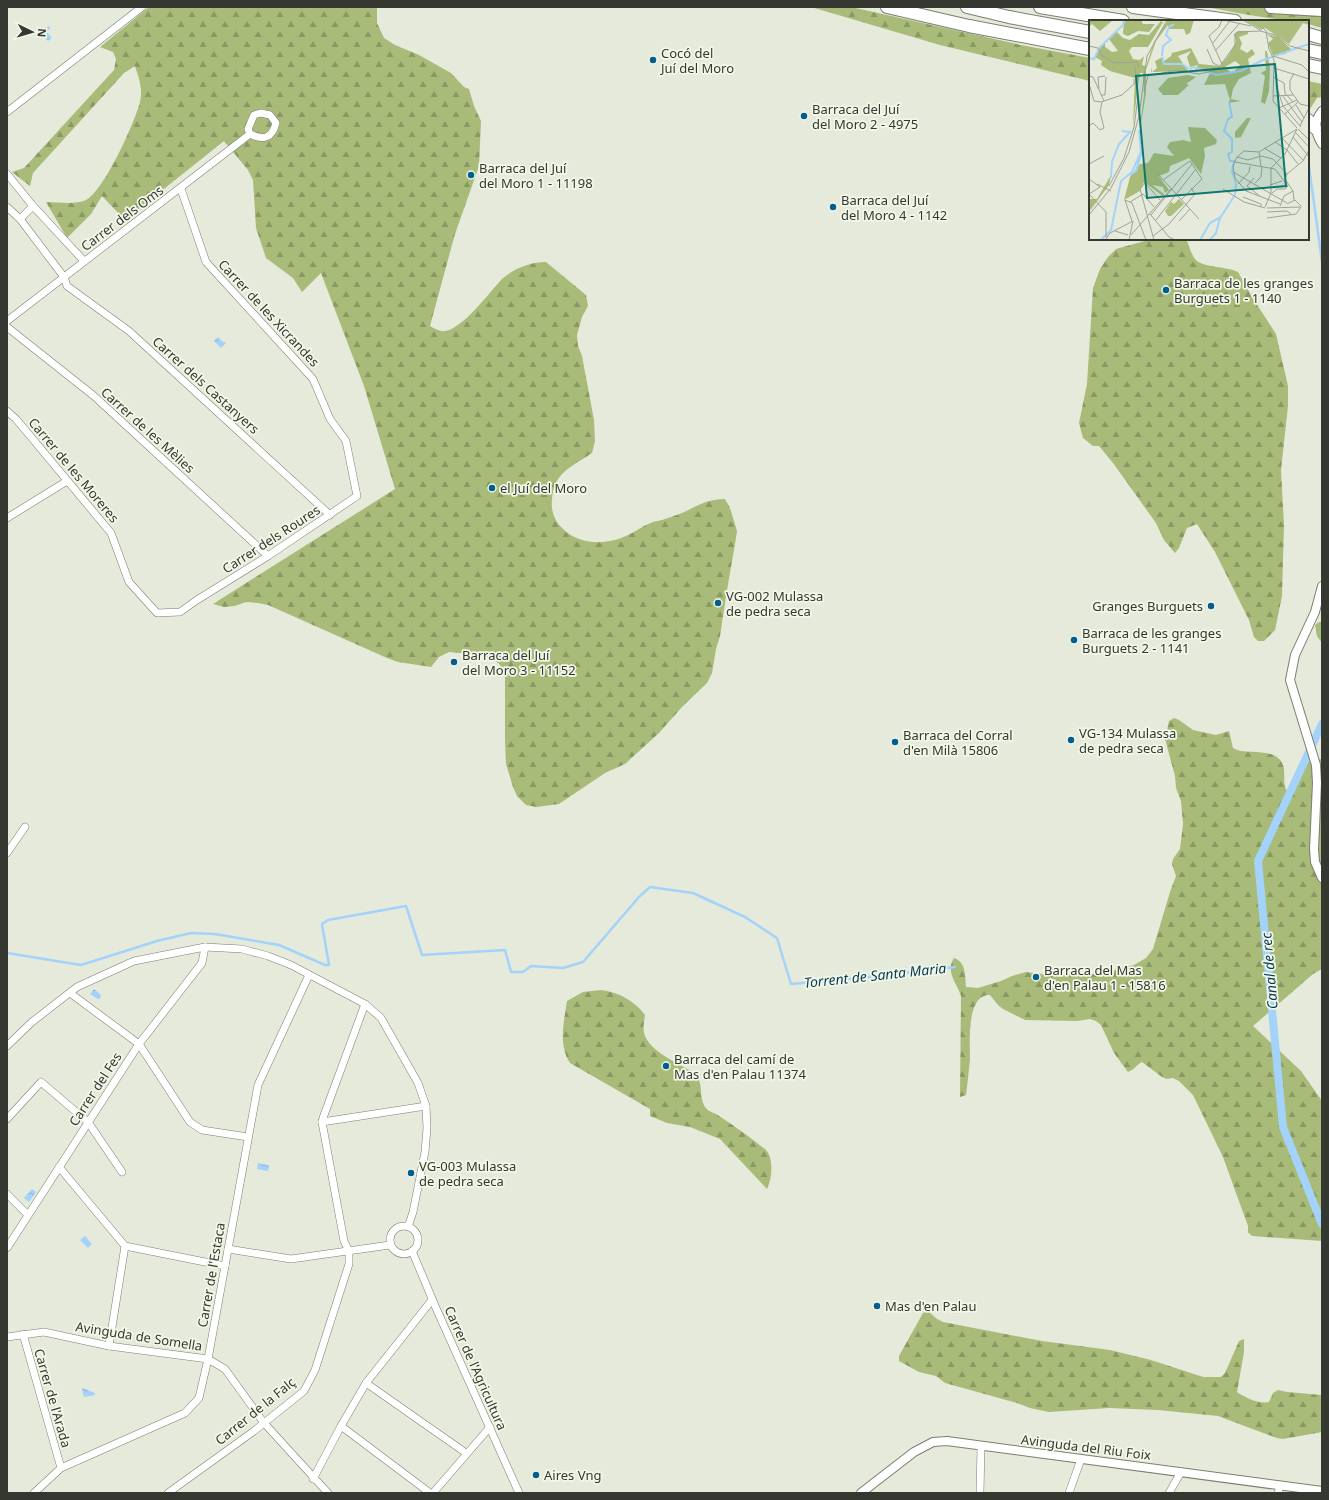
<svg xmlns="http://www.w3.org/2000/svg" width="1329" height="1500" font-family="'Noto Sans',sans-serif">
<defs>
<pattern id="forest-firs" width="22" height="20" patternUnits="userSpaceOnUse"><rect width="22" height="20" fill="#a8bb78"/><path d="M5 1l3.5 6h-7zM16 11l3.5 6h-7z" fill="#8a9963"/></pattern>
<pattern id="water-ripples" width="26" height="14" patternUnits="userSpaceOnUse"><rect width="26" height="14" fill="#a3d3fa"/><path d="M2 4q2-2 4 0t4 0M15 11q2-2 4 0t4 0" fill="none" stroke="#8db6d7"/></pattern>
</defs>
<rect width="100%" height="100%" fill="#e5eadb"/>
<!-- forest -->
<g fill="url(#forest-firs)">
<path d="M149 7H377V23L384 38 395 45 419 55 451 73 464 87 469 89 474 106 481 121 479 166 455 234 430 326C433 328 438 330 441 331 460 334 490 291 503 278 515 268 531 262 546 262L586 295 588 306 582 317 577 335 578 346 582 356 594 420 595 441 592 453C576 464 557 471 553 492 550 506 552 518 562 528 580 547 611 545 632 533 638 530 644 525 651 523 654 521 659 521 662 520 669 518 676 515 682 513 698 506 706 499 725 499L730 508 737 531 735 544 727 590 720 636 716 649 712 673 707 683 682 707 659 733 625 764 605 773 559 804 536 807 526 805 517 796 513 787 506 764 505 742V676L500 665 493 658 472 654 449 652 439 657 431 667 398 662 387 658 268 605 258 603 246 602 235 606 224 607 213 604 395 489 364 386 321 273 302 292 293 278 266 258 256 228 253 180 248 170 224 141 125 220 102 196 91 214 67 238 46 202C58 202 75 205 86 200 104 191 135 122 140 102 143 89 139 78 135 66L124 73 33 173 30 186 12 172 24 168 114 70 116 59 113 52 100 47Z"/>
<path d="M811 7H851L1021 45 1090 58V81L940 45Z"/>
<path d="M1206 7H1322V28L1308 24V21C1274 21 1239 13 1206 7Z"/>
<path d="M1308 81 1322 84V97L1317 98 1308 112Z"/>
<path d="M1152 239H1186C1189 245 1191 254 1195 259 1202 268 1226 266 1238 272L1252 297 1276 334 1288 386V406L1281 470 1284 525 1282 596 1275 630 1264 641H1258L1254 637 1249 620 1215 552 1197 524 1187 528 1179 548 1175 553 1164 540 1156 523 1113 463 1099 446H1093L1083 438 1079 423 1087 384 1093 288 1100 269 1108 257 1116 249Z"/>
<path d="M1319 622H1322V643L1317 636 1315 625Z"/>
<path d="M1174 718 1179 720 1193 730 1216 735 1229 731 1233 748C1245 756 1273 746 1282 763 1287 772 1281 784 1288 792L1293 791C1302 769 1295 762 1322 759V969L1313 974 1253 1026 1301 1071 1322 1101V1241L1252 1236 1248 1232V1226L1223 1157 1193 1095 1179 1081 1173 1078 1167 1079 1162 1077 1142 1062C1136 1065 1134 1070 1128 1072L1114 1053 1101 1025 1096 1021 1090 1019 1077 1021 1025 1020 1003 1009 998 1005 990 995C966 994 970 1043 970 1059 969 1069 968 1078 967 1087L966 1095 960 1097 961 996C957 983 945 972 954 958 966 962 965 975 966 987L978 988 1001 981 1012 976 1026 972 1049 975 1106 974 1117 969 1134 965 1146 958 1153 949 1170 892 1176 876 1172 864 1173 859 1180 849 1183 824 1181 801 1176 788 1175 776 1165 739 1169 721Z"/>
<path d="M601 990C618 992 635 1001 645 1015 644 1021 643 1027 644 1033 648 1051 681 1065 695 1073 704 1085 699 1095 704 1105 706 1110 711 1112 716 1114 733 1125 750 1137 766 1150 774 1159 772 1179 767 1189L720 1139 690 1127 667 1123 650 1116V1109L570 1063C558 1045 564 1021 567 1001L583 992Z"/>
<path d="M928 1311 937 1319 943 1322 1042 1341 1110 1350 1151 1360 1203 1377H1221L1225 1373 1239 1341 1244 1339V1352L1237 1392C1246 1398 1258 1404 1269 1402L1273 1393 1278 1390 1287 1392 1322 1395V1432L1283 1439 1277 1438 1218 1416 1158 1410 1109 1408 1049 1412 1030 1408 1017 1403 945 1383 936 1376 919 1372 899 1361V1356L923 1313Z"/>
</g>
<!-- water -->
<g fill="url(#water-ripples)">
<path d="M49 26 50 28 47 32 52 38 48 41 41 32Z"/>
<path d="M218 337 223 342H225L226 343 221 348 214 341Z"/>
<path d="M94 989 101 995 100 999H98L90 994Z"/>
<path d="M258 1163 269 1165 268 1171 257 1169Z"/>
<path d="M32 1189 36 1192 29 1202 24 1198Z"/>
<path d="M85 1236 92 1244 88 1248 80 1240Z"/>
<path d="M83 1388 95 1393V1395L84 1397 82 1389Z"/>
</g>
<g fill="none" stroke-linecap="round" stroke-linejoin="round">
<!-- stream -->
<g stroke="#a3d3fa" stroke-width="2.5">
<path d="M1308 159 1322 262"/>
<path d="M7 953 81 965 157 941 191 933 215 934 279 945 325 965H329L322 924 328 920 406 906 422 955 505 950 511 972H523L531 966 563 968 583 962 639 897 650 887 693 893 745 917 777 938 791 984 878 976 955 967"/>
</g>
<!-- canal -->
<path stroke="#a3d3fa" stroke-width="8" d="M1322 724 1258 861 1283 1127 1322 1224"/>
<!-- minor casing -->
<g stroke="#7b7f71" stroke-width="8">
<g id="minor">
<path d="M7 112 142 7"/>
<path d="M261 113 270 115 276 123C272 138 264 141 250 134L248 129 254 115Z"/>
<path d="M7 174 33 206 84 261"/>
<path d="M7 207 20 219 64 277 67 286 129 331 330 515"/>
<path d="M20 219 33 206"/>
<path d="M7 321 250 134"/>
<path d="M7 327 94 396 268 556"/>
<path d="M7 411 16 419 111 533 129 582 157 613 180 612 197 600 268 556 357 496 346 441 330 419 313 379 206 262 181 189"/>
<path d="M7 518 67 481"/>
<path d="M7 853 25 827"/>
<path d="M70 993 139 1044 190 1122 202 1130 248 1137"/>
<path d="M7 1046 32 1022 77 987 134 961 205 947 242 949 268 956 291 965 365 1004 381 1018 418 1083 426 1106 427 1128 425 1152 413 1212 408 1227"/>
<path d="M7 1119 41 1082 88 1122 122 1172"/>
<path d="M322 1122 426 1106"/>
<path d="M59 1167 125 1246 225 1266"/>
<path d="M7 1194 28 1215"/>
<circle cx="404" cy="1240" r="14"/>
<path d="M7 1248 139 1044 202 963 205 947"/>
<path d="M228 1249 291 1259 390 1245"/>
<path d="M412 1251 436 1308 519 1493"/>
<path d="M23 1334 61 1468"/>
<path d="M7 1337 44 1332 109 1346 208 1359 225 1369 264 1423 328 1493"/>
<path d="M109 1346 125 1246"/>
<path d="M366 1383 466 1453"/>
<path d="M341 1426 430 1493"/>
<path d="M313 1479 341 1426 366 1383 432 1300"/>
<path d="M34 1493 61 1468 185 1413 199 1398 208 1359 258 1085 309 975"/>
<path d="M168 1493 254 1431 304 1391 315 1370 349 1264V1251L344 1241 322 1122 323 1118 365 1004"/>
<path d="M433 1493 490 1427"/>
<path d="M980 1493 981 1446"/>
<path d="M1069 1493 1081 1459"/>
<path d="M1169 1493 1181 1472"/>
<path d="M1278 1493 1280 1486"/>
</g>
</g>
<!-- tertiary casing -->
<g stroke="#7b7f71" stroke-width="10">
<g id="tertiary">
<path d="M1322 111C1313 122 1315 133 1322 144"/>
<path d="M1322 586 1315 612 1295 655 1290 680 1316 765 1317 783 1314 849 1315 862 1322 878"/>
<path d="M861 1493 914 1452 933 1442 947 1441 1322 1491"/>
</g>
</g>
<!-- motorway casing -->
<g stroke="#7b7f71" stroke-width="14">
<g id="motorway">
<path d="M887 7 969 26 1090 49"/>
<path d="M967 7 1009 17 1090 32"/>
<path d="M1040 7 1123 21"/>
<path d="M1133 7 1235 21"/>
<path d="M1271 7 1322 10"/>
<path d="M1308 34 1322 38"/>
<path d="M1308 50 1322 53"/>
<path d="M1308 65 1322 68"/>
<path d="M1308 120 1315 128"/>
</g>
</g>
<!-- minor -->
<use href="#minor" stroke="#fff" stroke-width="7"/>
<!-- tertiary -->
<use href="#tertiary" stroke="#fff" stroke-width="8"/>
<!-- motorway -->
<use href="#motorway" stroke="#fff" stroke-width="12"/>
</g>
<!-- markers -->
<g fill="#035d8e" stroke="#f2f8e8" stroke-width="1.5">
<circle cx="653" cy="60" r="4"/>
<circle cx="804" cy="116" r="4"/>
<circle cx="471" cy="175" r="4"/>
<circle cx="833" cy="207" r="4"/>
<circle cx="1166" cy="290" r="4"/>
<circle cx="492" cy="488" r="4"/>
<circle cx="718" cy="603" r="4"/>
<circle cx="1211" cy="606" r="4"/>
<circle cx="1074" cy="640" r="4"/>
<circle cx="454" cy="662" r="4"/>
<circle cx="1071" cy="740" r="4"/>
<circle cx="895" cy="742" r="4"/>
<circle cx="1036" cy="977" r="4"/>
<circle cx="666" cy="1066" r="4"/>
<circle cx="411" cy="1173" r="4"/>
<circle cx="877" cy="1306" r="4"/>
<circle cx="536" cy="1475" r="4"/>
</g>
<g text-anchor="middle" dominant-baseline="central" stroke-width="3.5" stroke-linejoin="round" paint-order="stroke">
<!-- poi labels -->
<g font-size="13" fill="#353731" stroke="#f2f8e8" text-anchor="start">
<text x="661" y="53">Cocó del<tspan x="661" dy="15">Juí del Moro</tspan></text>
<text x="812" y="109">Barraca del Juí<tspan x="812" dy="15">del Moro 2 - 4975</tspan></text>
<text x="479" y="168">Barraca del Juí<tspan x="479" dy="15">del Moro 1 - 11198</tspan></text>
<text x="841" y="200">Barraca del Juí<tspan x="841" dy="15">del Moro 4 - 1142</tspan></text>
<text x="1174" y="283">Barraca de les granges<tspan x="1174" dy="15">Burguets 1 - 1140</tspan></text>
<text x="500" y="488">el Juí del Moro</text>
<text x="726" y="596">VG-002 Mulassa<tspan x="726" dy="15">de pedra seca</tspan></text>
<text x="1203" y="606" text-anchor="end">Granges Burguets</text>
<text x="1082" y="633">Barraca de les granges<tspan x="1082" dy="15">Burguets 2 - 1141</tspan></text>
<text x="462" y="655">Barraca del Juí<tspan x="462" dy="15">del Moro 3 - 11152</tspan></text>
<text x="1079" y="733">VG-134 Mulassa<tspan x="1079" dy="15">de pedra seca</tspan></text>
<text x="903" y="735">Barraca del Corral<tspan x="903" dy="15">d'en Milà 15806</tspan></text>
<text x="1044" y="970">Barraca del Mas<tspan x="1044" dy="15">d'en Palau 1 - 15816</tspan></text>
<text x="674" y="1059">Barraca del camí de<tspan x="674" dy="15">Mas d'en Palau 11374</tspan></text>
<text x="419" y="1166">VG-003 Mulassa<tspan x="419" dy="15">de pedra seca</tspan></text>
<text x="885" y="1306">Mas d'en Palau</text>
<text x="544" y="1475">Aires Vng</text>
</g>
<!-- street labels -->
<g font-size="13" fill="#353731" stroke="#f2f8e8">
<text transform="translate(122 218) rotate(-37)">Carrer dels Oms</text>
<text transform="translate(269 313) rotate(47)">Carrer de les Xicrandes</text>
<text transform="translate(206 385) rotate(42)">Carrer dels Castanyers</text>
<text transform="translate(148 430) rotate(42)">Carrer de les Mèlies</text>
<text transform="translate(74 470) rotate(50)">Carrer de les Moreres</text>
<text transform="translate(271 539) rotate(-33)">Carrer dels Roures</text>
<text transform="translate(95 1089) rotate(-57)">Carrer del Fes</text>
<text transform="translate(211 1275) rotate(-80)">Carrer de l'Estaca</text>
<text transform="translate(139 1336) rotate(9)">Avinguda de Somella</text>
<text transform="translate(476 1368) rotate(66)">Carrer de l'Agricultura</text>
<text transform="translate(53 1398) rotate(74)">Carrer de l'Arada</text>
<text transform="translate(255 1411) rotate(-39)">Carrer de la Falç</text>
<text transform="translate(1086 1447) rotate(7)">Avinguda del Riu Foix</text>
</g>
<!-- water labels -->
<g font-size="14" font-style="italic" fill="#073958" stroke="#f2f8e8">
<text transform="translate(1269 971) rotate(-95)">Canal de rec</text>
<text transform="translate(875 975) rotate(-6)">Torrent de Santa Maria</text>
</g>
</g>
<!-- overview -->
<g transform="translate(1089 20)">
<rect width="220" height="220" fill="#e5eadb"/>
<path d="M0 0H24L11 11 3 4 0 7ZM35 0H52L54 4H66L60 12 49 11 39 16 34 14ZM79 0H105L101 13 97 15 95 9H79V5L67 21 57 50V73L52 103 51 106 55 74 54 53H51L50 58 44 106 46 58 21 51 12 45 13 41 6 37 9 29 16 22V27L23 32 29 31 20 19 23 14 28 12 34 18 41 20 50 14 60 15 72 1 74 2 59 27H43L40 31 44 39 51 40 55 36 53 45 57 46 65 22ZM149 11H159V14L150 17 153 23 151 29 158 33 163 29 166 34 159 39 162 53 150 59 144 69 142 79 152 81 139 83 141 80 136 64 115 65 121 53 110 48 105 52 109 45 101 47 98 37 102 31 89 36 99 51 62 52V47L63 52 68 48 66 41 74 37 75 41 82 36 83 33 102 28 110 44 131 46 140 35 147 22 145 14ZM146 41 151 45 143 54 136 47ZM178 14 189 17 202 29 196 34 184 36 179 23 184 19ZM176 31H178L181 48 180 71 176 84 172 82 176 56 172 53 177 50ZM99 55 107 57 97 64 100 65 89 75H74L69 69 79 58ZM158 98H162L152 117 146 118V112ZM99 107 116 108 128 120 127 124 115 128 116 136 112 154 100 138 81 146 80 152 70 156 80 170 76 173 74 167 63 165 75 174 74 176 55 162 51 171 35 180 41 157 51 144 59 143 65 133 85 136 78 127 81 122 94 120 102 122ZM22 155 20 165 0 192V179H8Z" fill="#a8bb78" fill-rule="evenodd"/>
<path d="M155 0H220V5L214 3 200 24 176 8 171 9ZM90 179 95 184 82 196H79L76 191 82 182 85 184Z" fill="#abbe7e"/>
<path fill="none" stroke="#a3d3fa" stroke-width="2" d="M73 36 74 26 82 20 77 15 80 7 85 4M73 37 75 44H93L100 49M0 38 5 39 11 27 33 6 36 0M101 49 105 47 127 55 152 51 174 40 220 24M41 155 47 151 54 128M22 158 23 142 30 124 41 112 33 111M12 220 22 210 32 161 43 152 52 132 50 110M111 220 121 203 132 197M121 220 127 213 131 198 146 175 147 163 143 151 145 141H141L139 134 143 132V119L135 111 139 99 143 97 140 82"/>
<path fill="none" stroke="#9fa297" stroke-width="1" d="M133 0 130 7 120 16 133 44M134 0 162 6M154 0 171 10M171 11 174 8 177 11 180 29 185 40 184 81 208 108M124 23 140 2M0 26 9 28 13 36 25 43 48 42 50 47M118 29 124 43 130 46M127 30 150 4M184 36 213 45 220 52M185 48 220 59M205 53 201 61V70L211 84 220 86M0 56 4 57 15 81M60 56 87 50 110 54 128 50 146 25V14L149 12 171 11 186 15 201 26 220 31M184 57 195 63 196 73 204 82M0 64 5 81 12 82 33 75 45 64V59M188 68 194 86 212 107M10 69 9 57 16 56M55 71 59 56M12 75H16L17 57M193 75 213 102M184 76 204 75M207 85 215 98M190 88 208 80M196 94 209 82M0 106 4 103 11 110 15 108 11 92 13 82M211 106 220 88M209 109 220 120M206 112 220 127M204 117 220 137M193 118 214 140M186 122 198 130 209 144M175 128 192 138M170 132 172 147M148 137 159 140 172 136 184 139 198 154 196 159 204 171 205 180M146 142 186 149 199 166 196 169H188L183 173M0 144 15 136M144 152 198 183M69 154 110 199M198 154 214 141 220 130M165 158 158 166 172 177M0 159 11 167 0 174M74 160 101 141 113 159 92 180M166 163 172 157 173 147M8 164 22 171M149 164 160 152 161 146M181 165 193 161M20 166 35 138 45 107 49 77 46 47M134 169 155 182 176 188M0 174 17 192V217M154 177 172 184V187M36 180 43 183 57 220M36 180 43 201M41 182 54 174 65 187M191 184 157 171 146 158 144 146 148 137 155 131 170 132 208 109M198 184 206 180 212 186M191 186 195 176 204 171M176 187 182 173V148L196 134 208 109M178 188 212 187M178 192 198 191 202 194M61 194 80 217 86 220M0 195 22 168 40 132 50 96 58 36 78 0M62 195 103 144M178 198 207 194 212 187M67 200 107 149M90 201 101 189M26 211 39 215M42 215 82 169M64 216 80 204 106 174 102 168M17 219 21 213 44 201 40 220M65 220 51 169 56 163 71 180"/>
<path fill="#0f766e" fill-opacity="0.15" stroke="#0f766e" stroke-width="2" d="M186 44 197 166 58 178 47 56Z"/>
<rect width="220" height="220" fill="none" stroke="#353731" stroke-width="2"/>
</g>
<!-- border -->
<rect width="1329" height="1500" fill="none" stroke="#353731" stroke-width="16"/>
<!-- north arrow -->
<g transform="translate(32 32) rotate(95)" stroke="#f2f8e8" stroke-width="3" paint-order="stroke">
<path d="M0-3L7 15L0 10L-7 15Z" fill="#353731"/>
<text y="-6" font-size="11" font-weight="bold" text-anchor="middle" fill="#353731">N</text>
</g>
</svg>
